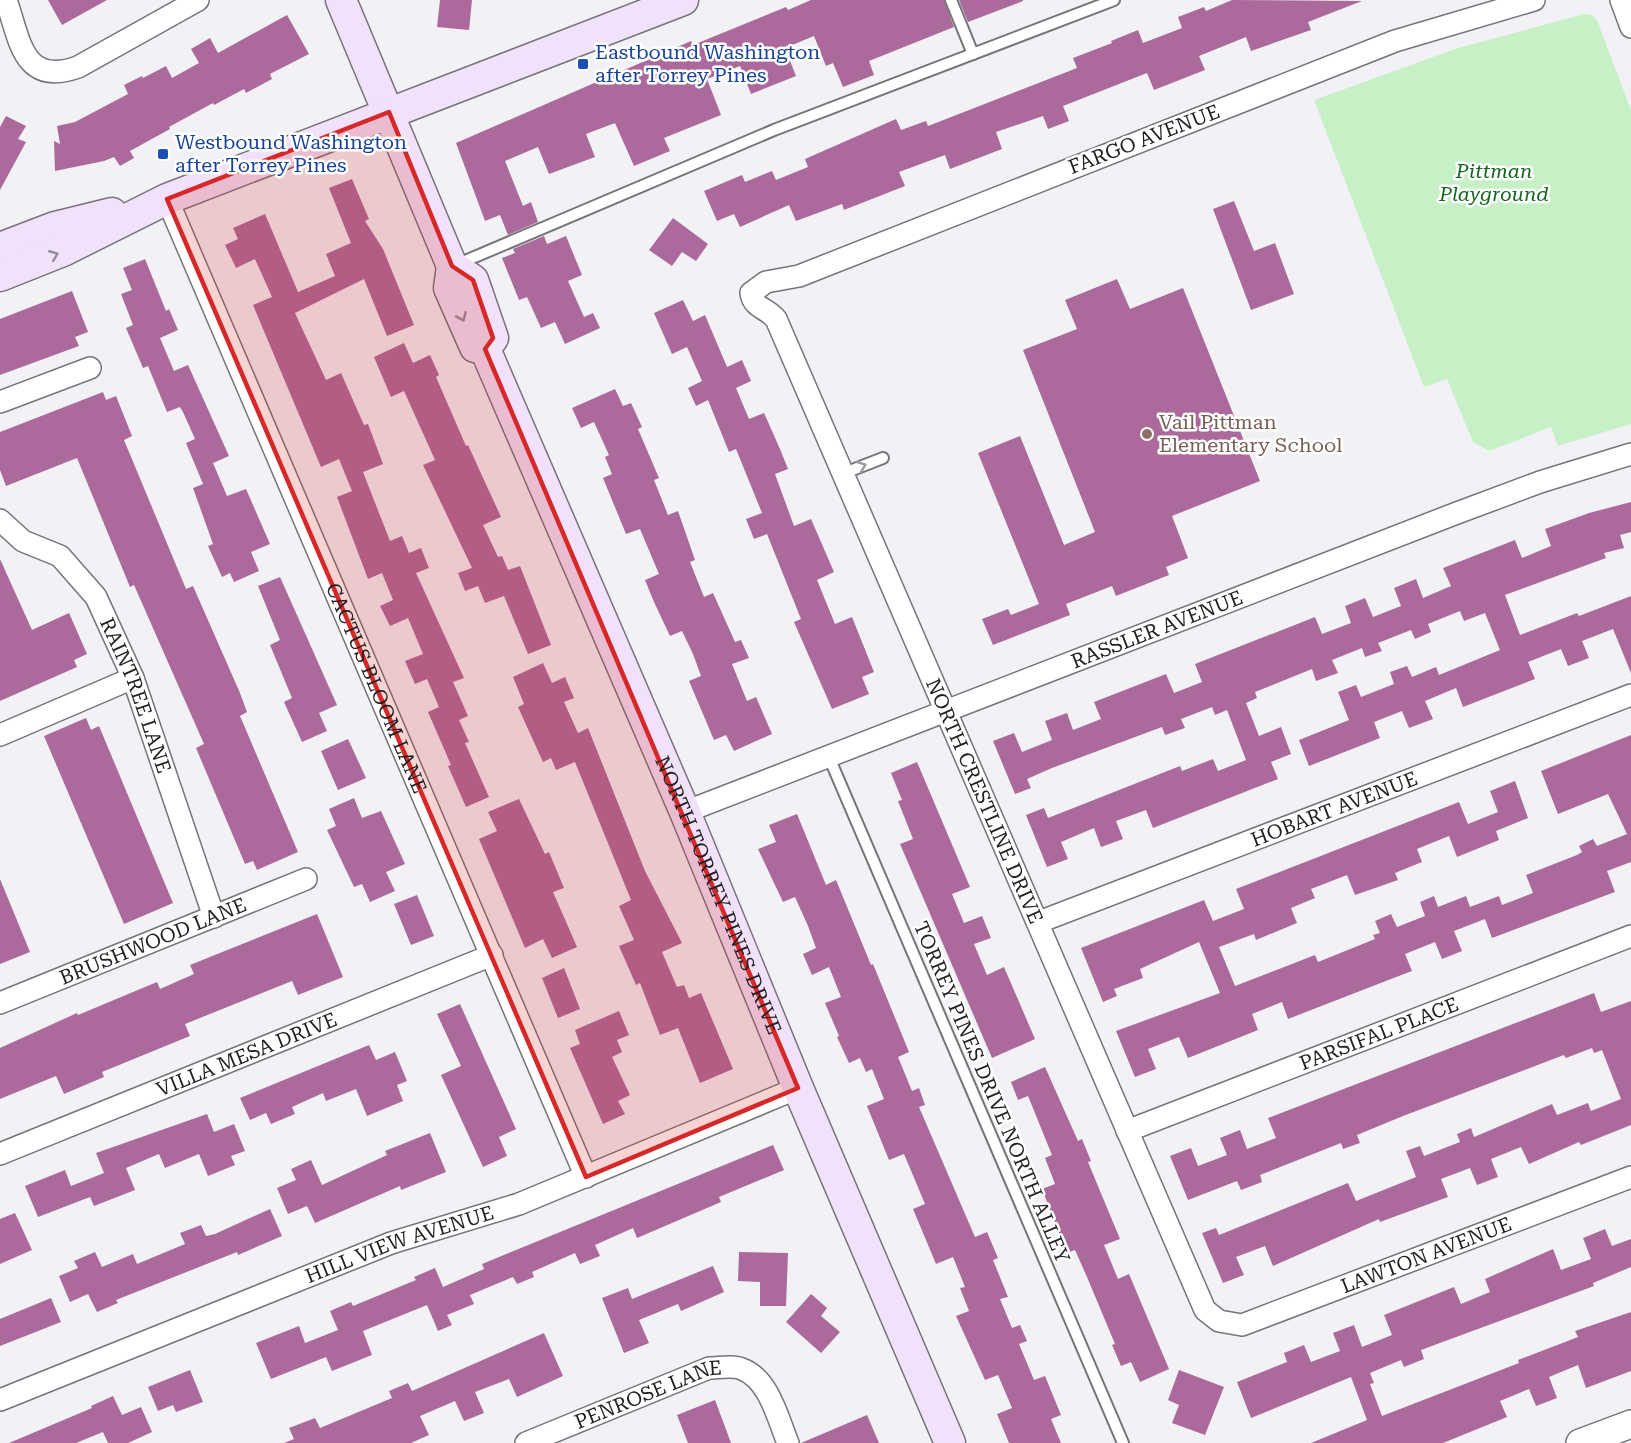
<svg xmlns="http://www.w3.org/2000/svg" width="1631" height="1443" font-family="'Roboto Serif',serif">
<rect width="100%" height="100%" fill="#f2f2f6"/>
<!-- green -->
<path fill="#c8f0c7" d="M1584 14 1592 15 1597 20 1631 110V424L1558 446 1551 427 1489 451 1473 442 1447 379 1424 387 1314 100 1458 48Z"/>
<!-- building -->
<g fill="#ab6a9b">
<path d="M48 0H107L62 25Z"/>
<path d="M440 0H472L469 30 437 27Z"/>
<path d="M811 0H944L954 27 869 61 874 75 843 87 833 63 826 66 814 36 785 48 796 76 751 94 740 66 707 79 721 115 664 138 670 151 634 166 615 123 586 134 595 157 549 174 538 147 505 161 523 206 531 202 538 222 508 235 500 215 485 221 456 143 691 41 693 45 786 7 788 10Z"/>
<path d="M959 0H1023V1L968 22Z"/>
<path d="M1232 0 1362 1 1308 22 1311 30 1251 51 1246 37 1199 56 1205 70 1154 90 1147 73 1063 106 1069 121 1048 129 1043 116 996 132 1002 149 950 169 945 155 899 172 905 186 844 210 842 204 796 221 789 205 740 227 734 214 717 221 704 191 742 175 745 182 772 171 776 180 808 167 805 159 896 119 901 130 926 121 928 126 1077 68 1073 58 1112 43 1111 41 1138 30 1143 43 1182 28 1178 17 1204 7 1206 11Z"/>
<path d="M287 15 309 54 270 74 272 79 246 93 244 89 214 105 213 103 169 127 170 129 130 151 134 158 120 166 114 157 104 161 55 171 54 141 60 144 57 126 75 122 128 94 124 85 142 76 143 78 166 66 172 78 199 63 191 49 210 38 218 53Z"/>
<path d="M6 116 26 126 18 139 26 142 0 190V127Z"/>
<path d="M352 179 369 219 365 221 383 249 414 325 387 336 364 279 295 313 326 380 341 373 364 425 368 424 383 464 363 472 390 541 402 536 409 553 421 548 429 568 416 573 464 678 453 682 468 716 459 720 469 742 465 743 489 797 466 807 448 766 451 765 428 712 439 707 427 679 415 684 405 661 423 654 408 618 390 626 380 606 393 600 382 573 368 579 337 497 352 491 339 459 321 467 253 305 272 297 255 259 236 268 225 245 238 239 233 228 265 214 298 292 335 276 326 254 351 243 329 188Z"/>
<path d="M1234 201 1254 251 1275 243 1294 294 1251 310 1213 209Z"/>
<path d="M673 218 708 244 696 261 682 252 672 266 649 250Z"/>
<path d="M544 236 547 244 566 236 582 275 568 281 584 317 593 313 600 328 565 344 555 322 541 328 527 297 519 300 502 258 515 253 513 249Z"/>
<path d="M145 259 166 311 169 309 178 330 160 338 174 371 188 365 229 456 213 463 227 496 246 489 270 544 251 552 259 571 234 582 230 573 222 577 208 546 213 544 193 488 203 484 186 443 195 439 183 412 180 407 167 412 148 366 143 368 126 328 133 325 121 294 132 290 123 268Z"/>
<path d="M1117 279 1130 309 1183 288 1260 481 1172 516 1188 558 1166 567 1169 575 1116 596 1112 586 1066 604 1070 615 993 645 982 619 1008 609 1011 615 1039 604 978 453 1020 436 1064 545 1095 532 1023 350 1077 329 1065 300Z"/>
<path d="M72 291 88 332 75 337 79 346 0 375V319Z"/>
<path d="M683 300 693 321 705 315 727 367 742 360 751 381 736 388 749 419 764 413 780 449 788 469 775 474 794 526 811 519 834 572 817 580 835 624 852 617 874 672 862 677 869 694 832 709 794 622 801 619 767 534 754 539 746 519 762 513 736 449 729 452 708 400 696 406 688 388 702 381 687 347 672 354 654 313Z"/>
<path d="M404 343 413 363 430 355 439 375 436 377 466 446 468 445 501 517 483 525 498 557 502 556 508 570 520 566 551 645 528 654 504 596 485 603 478 586 465 591 458 573 472 568 423 465 435 460 404 391 391 397 374 357Z"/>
<path d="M615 389 623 406 631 403 642 427 638 429 659 478 654 480 668 515 678 511 695 560 690 562 704 597 713 593 735 642 741 640 749 658 732 664 747 701 756 697 772 734 734 751 726 735 714 740 689 681 701 676 693 654 682 631 670 636 654 602 645 580 659 574 640 529 626 534 603 478 612 474 605 457 609 455 594 422 581 428 572 408Z"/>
<path d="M103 392 106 400 116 396 132 436 124 440 186 589 193 586 240 693 247 712 240 716 298 852 257 870 253 861 245 864 196 748 204 744 134 585 130 587 77 458 6 486 0 470V432Z"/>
<path d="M1631 502V532L1620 535 1624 548 1604 553 1606 558 1505 595 1520 635 1577 613 1579 616 1631 596V673L1613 629 1582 641 1589 658 1568 666 1561 649 1528 662 1535 679 1463 707 1456 688 1425 701 1433 719 1409 728 1402 711 1374 722 1380 738 1309 766 1299 740 1349 720 1338 692 1356 685 1361 697 1394 684 1390 672 1407 666 1412 677 1436 667 1439 675 1500 650 1485 613 1464 621 1460 611 1428 624 1431 632 1415 639 1411 630 1378 643 1382 651 1365 657 1362 648 1332 660 1338 673 1316 681 1312 669 1255 692 1257 698 1246 703 1259 736 1281 727 1291 754 1271 762 1278 779 1153 828 1146 810 1116 821 1123 839 1101 847 1094 828 1061 842 1068 859 1047 867 1026 815 1044 808 1048 818 1180 766 1182 771 1213 759 1218 771 1246 760 1227 710 1215 715 1212 707 1181 719 1185 728 1165 735 1162 727 1052 768 1027 779 1031 788 1015 794 993 741 1014 733 1022 752 1052 740 1045 721 1067 713 1073 730 1101 719 1094 702 1166 674 1174 693 1202 682 1195 664 1315 617 1322 634 1351 623 1345 606 1365 598 1373 617 1401 606 1394 588 1416 579 1423 598 1451 586 1443 568 1515 540 1522 558 1551 546 1545 529 1589 513Z"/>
<path d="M0 559 32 630 69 613 87 654 74 660 77 667 0 701Z"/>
<path d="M280 577 337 705 319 713 327 731 302 742 284 702 292 698 270 645 280 640 258 586Z"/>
<path d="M543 663 552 683 565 677 574 698 564 702 578 733 588 728 645 871 682 943 662 952 677 987 684 985 689 998 701 993 733 1069 700 1083 678 1028 660 1035 640 983 636 985 619 946 634 940 619 906 631 900 575 762 556 770 551 758 543 762 518 707 524 704 513 677Z"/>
<path d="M86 718 91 730 99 726 173 903 124 924 44 736Z"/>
<path d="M1631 735V862L1607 871 1615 892 1492 938 1485 919 1454 931 1462 951 1442 959 1435 942 1405 954 1412 971 1391 979 1288 1019 1282 1002 1252 1014 1258 1030 1188 1058 1179 1037 1148 1049 1156 1069 1135 1077 1116 1031 1220 993 1199 942 1140 969 1143 978 1114 989 1117 996 1103 1002 1081 948 1204 900 1213 921 1244 909 1236 889 1459 802 1468 824 1498 812 1490 791 1515 781 1528 818 1496 831 1499 840 1457 857 1449 836 1417 849 1422 862 1395 873 1398 880 1355 895 1347 875 1311 889 1315 898 1291 908 1297 923 1256 940 1254 934 1219 947 1235 986 1315 955 1318 962 1375 939 1373 935 1380 933 1375 921 1391 914 1397 927 1425 916 1420 902 1434 896 1438 907 1466 896 1470 907 1499 896 1502 905 1533 893 1526 875 1577 855 1582 852 1579 846 1593 839 1597 846 1627 834 1608 794 1558 814 1541 771Z"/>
<path d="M348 739 366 778 338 790 321 751Z"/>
<path d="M917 762 970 887 952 894 964 923 982 916 991 938 974 944 987 975 1004 967 1035 1039 992 1058 900 844 913 839 898 801 902 800 891 773Z"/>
<path d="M354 798 362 818 381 811 405 864 386 872 395 891 370 902 362 884 354 887 327 830 336 826 329 809Z"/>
<path d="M519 799 545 854 549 852 564 888 553 892 577 947 552 958 543 939 525 948 479 839 497 831 488 812Z"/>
<path d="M797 814 826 885 836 880 871 965 873 964 909 1052 898 1057 912 1091 919 1088 925 1105 919 1107 975 1237 987 1232 998 1258 993 1260 1008 1297 1000 1299 1012 1328 1020 1325 1027 1341 1019 1344 1034 1380 1045 1376 1061 1415 1051 1419 1061 1443H1009L997 1414 1012 1408 998 1375 985 1380 956 1316 969 1311 960 1288 965 1287 953 1257 936 1264 913 1209 925 1204 904 1154 889 1160 867 1106 884 1099 872 1069 866 1072 860 1058 849 1063 837 1037 839 1036 825 1003 841 997 829 967 812 975 803 954 816 948 808 926 795 897 783 902 758 849 776 842 769 825Z"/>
<path d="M0 879 30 952 0 964Z"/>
<path d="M417 895 434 936 411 945 394 904Z"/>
<path d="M317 914 343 977 298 995 292 981 185 1024 190 1036 102 1072 104 1077 64 1094 56 1076 0 1099V1048L77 1013 78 1015 157 982 160 989 194 974 190 965Z"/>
<path d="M564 968 580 1009 558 1018 542 978Z"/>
<path d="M1594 993 1601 1012 1631 1001V1125L1581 1145 1579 1142 1529 1164 1521 1147 1491 1159 1498 1177 1477 1185 1470 1168 1441 1179 1448 1197 1380 1222 1379 1219 1273 1266 1265 1246 1236 1257 1244 1275 1223 1283 1202 1233 1216 1228 1219 1235 1348 1183 1356 1201 1416 1177 1406 1151 1420 1146 1424 1156 1460 1142 1457 1134 1471 1128 1474 1137 1552 1104 1557 1115 1588 1103 1591 1111 1621 1099 1602 1050 1594 1053 1592 1048 1566 1058 1564 1055 1403 1116 1357 1135 1360 1143 1343 1149 1341 1143 1260 1175 1262 1182 1241 1190 1237 1181 1188 1200 1170 1156 1191 1148 1198 1166 1227 1155 1220 1138 1240 1130 1247 1149 1276 1138 1268 1118Z"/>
<path d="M460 1004 516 1129 499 1137 507 1156 483 1167 441 1075 461 1066 437 1014Z"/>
<path d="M619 1011 629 1035 617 1040 622 1052 612 1057 630 1095 618 1101 625 1114 603 1124 570 1048 580 1044 575 1030Z"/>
<path d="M369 1045 376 1060 395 1052 407 1081 397 1085 403 1101 367 1116 356 1089 326 1101 323 1093 292 1107 295 1114 271 1124 266 1113 250 1120 240 1098Z"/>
<path d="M1045 1067 1078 1141 1082 1139 1091 1161 1088 1162 1120 1239 1104 1245 1118 1279 1129 1274 1169 1369 1140 1382 1131 1362 1121 1366 1112 1345 1115 1344 1087 1277 1075 1250 1067 1253 1042 1189 1055 1184 1045 1158 1052 1155 1028 1096 1018 1100 1011 1082Z"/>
<path d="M207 1114 214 1132 234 1124 245 1151 231 1156 235 1165 208 1176 199 1154 165 1168 159 1154 126 1168 135 1190 94 1206 90 1197 38 1217 25 1186 65 1170 71 1186 104 1173 96 1153Z"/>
<path d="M430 1133 446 1172 401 1190 400 1186 315 1223 307 1206 288 1214 277 1188 296 1180 291 1169 311 1160 322 1185 387 1155 385 1151Z"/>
<path d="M773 1145 784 1170 719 1197 721 1202 637 1238 633 1228 595 1245 600 1256 580 1264 575 1253 532 1272 534 1277 517 1284 513 1277 470 1295 474 1304 447 1315 452 1325 438 1331 427 1305 363 1331 372 1355 332 1371 326 1357 271 1379 256 1343 299 1326 305 1343 338 1330 330 1311 351 1302 353 1306 416 1280 414 1277 435 1268 443 1287 484 1269 482 1264Z"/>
<path d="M270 1209 282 1236 238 1255 237 1252 116 1300 118 1303 97 1312 88 1294 70 1302 59 1276 78 1268 74 1261 95 1252 102 1267 133 1254 137 1264 185 1244 180 1233 201 1225 206 1236 215 1234Z"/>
<path d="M15 1213 32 1250 0 1264V1219Z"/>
<path d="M1605 1229 1612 1246 1631 1239V1267L1593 1283 1594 1286 1421 1350 1424 1359 1404 1367 1401 1360 1370 1373 1374 1383 1370 1384 1382 1416 1519 1363 1518 1360 1578 1337 1575 1331 1631 1312V1371L1586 1388 1578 1365 1549 1377 1557 1398 1536 1406 1529 1389 1500 1401 1507 1417 1443 1443H1311L1367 1420 1351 1377 1251 1418 1237 1382 1287 1362 1284 1353 1304 1345 1311 1362 1340 1351 1333 1333 1354 1325 1362 1347 1392 1335 1384 1315 1454 1287 1461 1304 1490 1292 1485 1279 1553 1249 1561 1270 1591 1259 1583 1238Z"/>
<path d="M739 1252 788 1253 786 1306H760V1282L738 1281Z"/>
<path d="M713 1266 724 1292 681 1311 678 1304 639 1320 649 1343 624 1353 602 1298 628 1288 632 1299Z"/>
<path d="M811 1294 827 1308 821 1316 840 1332 821 1353 786 1322Z"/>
<path d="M51 1298 61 1322 0 1346V1319Z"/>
<path d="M544 1333 563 1376 517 1397 509 1379 475 1392 484 1413 464 1421 455 1401 420 1416 429 1435 411 1443H284L294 1439 289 1428 315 1418 320 1428 392 1398 389 1391 408 1383 412 1391Z"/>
<path d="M190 1370 203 1402 176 1412 173 1405 158 1411 148 1387Z"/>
<path d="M1179 1370 1224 1387 1205 1435 1172 1423 1179 1405 1168 1400Z"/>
<path d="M113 1396 122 1415 141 1407 152 1432 128 1443H108L103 1432 76 1443H9L92 1408 91 1406Z"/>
<path d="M715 1400 731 1443H688L677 1415Z"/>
<path d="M867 1415 879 1443H801Z"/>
</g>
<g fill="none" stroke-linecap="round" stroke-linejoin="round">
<!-- service casing -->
<g stroke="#757579" stroke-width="14">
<g id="service">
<path d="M951 0 973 54"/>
<path d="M458 264 774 130 1114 0"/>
<path d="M842 474 883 458"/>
<path d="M828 755 1123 1443"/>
</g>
</g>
<!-- minor casing -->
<g stroke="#757579" stroke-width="24">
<g id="minor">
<path d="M6 0C20 39 22 87 78 67L198 0"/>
<path id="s1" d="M1534 0 1395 41 799 276 766 282 751 293C753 308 767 308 776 319L1205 1310 1219 1321 1242 1325 1631 1177"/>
<path d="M1621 0 1631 27"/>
<path id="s2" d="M167 199 586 1177"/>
<path d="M0 402 90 368"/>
<path id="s3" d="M0 520 23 541 60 556 96 597 133 678 214 917"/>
<path d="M0 735 133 678"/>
<path id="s4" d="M685 812 1457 513 1540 482 1631 454"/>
<path id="s5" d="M1039 922 1631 695"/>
<path id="s6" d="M0 1003 306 879"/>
<path id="s7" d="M1127 1131 1631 936"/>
<path id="s8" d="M0 1154 492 955"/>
<path id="s9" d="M0 1400 391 1243 519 1204 798 1088"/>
<path id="s10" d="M526 1443 709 1368C719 1368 733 1365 742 1369 769 1379 778 1419 788 1443"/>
</g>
</g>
<!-- tertiary casing -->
<g stroke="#757579" stroke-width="30">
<path id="tertiary" d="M1580 1443 1631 1424"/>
</g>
<!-- secondary casing -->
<g stroke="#757579" stroke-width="33">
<g id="secondary">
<path d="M341 0 452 266 473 280 493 338 485 349"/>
<path d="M0 248 55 227 112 213"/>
<path d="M452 266 449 288 475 347 485 349"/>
<path d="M0 276 63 251 167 199 683 0"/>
<path id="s11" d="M485 349 685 812 798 1088 950 1443"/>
</g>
</g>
<!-- service -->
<use href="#service" stroke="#fff" stroke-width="10"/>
<!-- minor -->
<use href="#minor" stroke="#fff" stroke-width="21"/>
<!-- tertiary -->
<use href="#tertiary" stroke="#fff" stroke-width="27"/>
<!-- secondary -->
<use href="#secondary" stroke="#f1e1fa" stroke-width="30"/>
</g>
<!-- one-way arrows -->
<defs><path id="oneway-chevron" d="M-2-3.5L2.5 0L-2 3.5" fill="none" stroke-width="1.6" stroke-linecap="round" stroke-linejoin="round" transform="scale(1.5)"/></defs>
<g stroke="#938b99">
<use href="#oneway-chevron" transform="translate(54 255) rotate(-22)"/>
<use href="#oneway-chevron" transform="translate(462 317) rotate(66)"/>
</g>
<use stroke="#9b9b9c" href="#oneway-chevron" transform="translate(862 466) rotate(-21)"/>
<!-- marked area -->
<path fill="#d62828" fill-opacity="0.2" stroke="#d62828" stroke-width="4.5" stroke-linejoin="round" d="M389 112 452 266 473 280 493 338 485 349 798 1088 586 1177 167 199Z"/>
<!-- markers -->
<g fill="#1a4fb4" stroke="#fff" stroke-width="2">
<rect x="577" y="58" width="12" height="12" rx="3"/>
<rect x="157" y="148" width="12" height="12" rx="3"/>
</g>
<circle fill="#8d6e63" stroke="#fff" stroke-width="2" cx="1147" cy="434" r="6"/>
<g text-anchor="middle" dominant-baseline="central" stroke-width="5" stroke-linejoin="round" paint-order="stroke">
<!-- transit labels -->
<g font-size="20" fill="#164399" stroke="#fff" text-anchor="start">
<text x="595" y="52">Eastbound Washington<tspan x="595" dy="23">after Torrey Pines</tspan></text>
<text x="175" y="142">Westbound Washington<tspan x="175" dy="23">after Torrey Pines</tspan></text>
</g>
<!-- street labels -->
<g font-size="20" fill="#212122" stroke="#fff">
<text transform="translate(1144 139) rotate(-21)">FARGO AVENUE</text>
<text stroke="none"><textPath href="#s4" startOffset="506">RASSLER AVENUE</textPath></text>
<text stroke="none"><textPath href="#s2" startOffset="532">CACTUS BLOOM LANE</textPath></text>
<text stroke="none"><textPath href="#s3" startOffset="232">RAINTREE LANE</textPath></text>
<text stroke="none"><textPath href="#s1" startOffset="1400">NORTH CRESTLINE DRIVE</textPath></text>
<text stroke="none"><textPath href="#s5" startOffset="316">HOBART AVENUE</textPath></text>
<text stroke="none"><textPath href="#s11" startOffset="594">NORTH TORREY PINES DRIVE</textPath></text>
<text stroke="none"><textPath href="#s6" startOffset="165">BRUSHWOOD LANE</textPath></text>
<text stroke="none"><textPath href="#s7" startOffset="270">PARSIFAL PLACE</textPath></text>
<text stroke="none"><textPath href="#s8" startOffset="266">VILLA MESA DRIVE</textPath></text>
<text transform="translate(992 1092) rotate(67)">TORREY PINES DRIVE NORTH ALLEY</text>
<text stroke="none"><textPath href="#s9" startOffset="429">HILL VIEW AVENUE</textPath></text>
<text stroke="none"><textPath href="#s1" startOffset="2193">LAWTON AVENUE</textPath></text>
<text stroke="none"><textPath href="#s10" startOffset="132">PENROSE LANE</textPath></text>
</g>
<!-- park labels -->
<g font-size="20" font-style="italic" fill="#12681d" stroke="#fff">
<text x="1494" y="171">Pittman<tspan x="1494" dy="23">Playground</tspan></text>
</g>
<!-- education labels -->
<g font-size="20" fill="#785e54" stroke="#fff" text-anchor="start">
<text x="1159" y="422">Vail Pittman<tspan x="1159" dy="23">Elementary School</tspan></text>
</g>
</g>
</svg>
